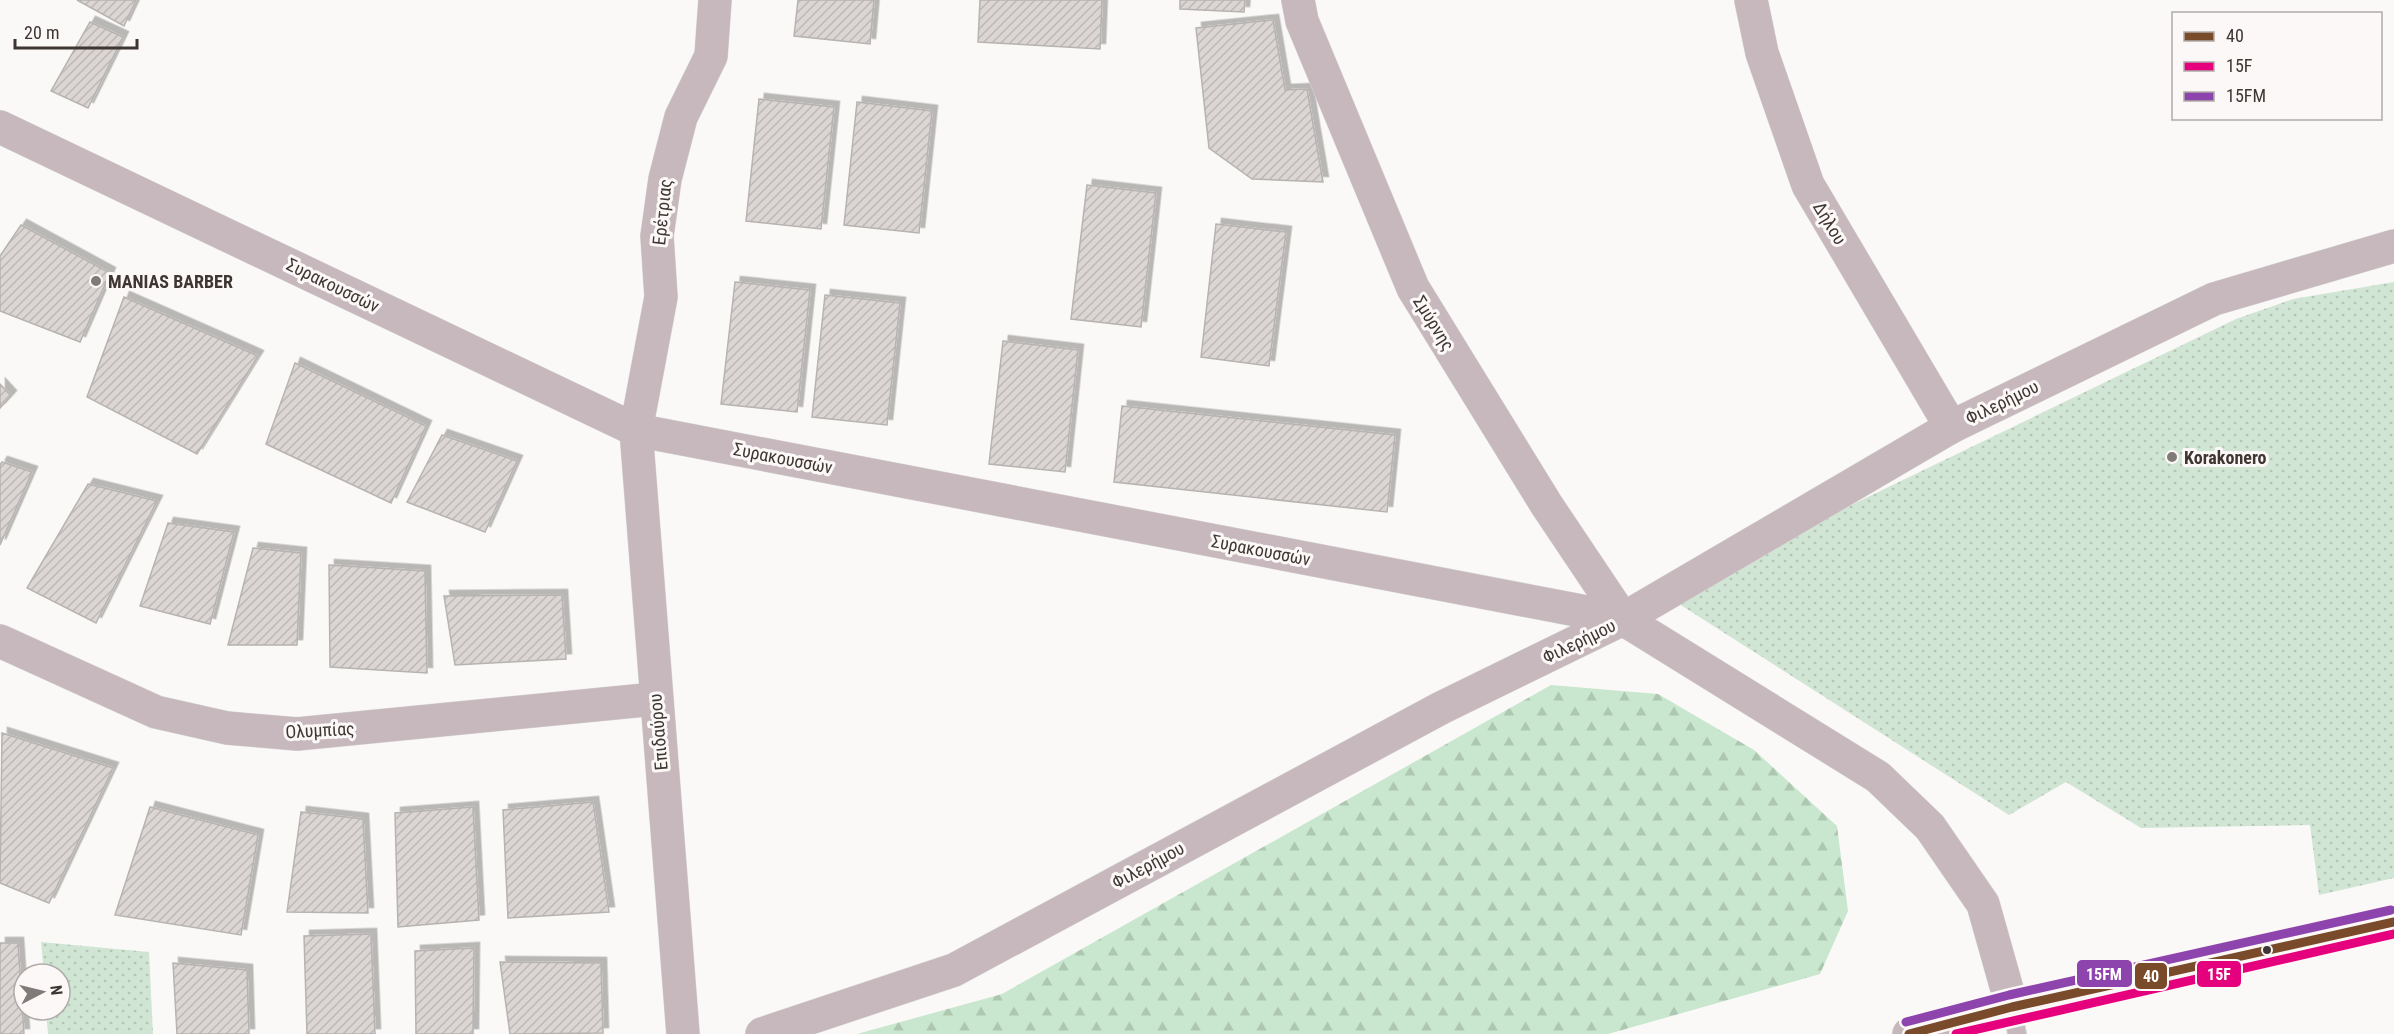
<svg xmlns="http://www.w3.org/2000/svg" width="2394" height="1034" font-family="'Roboto Condensed',sans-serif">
<defs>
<pattern id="grass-dots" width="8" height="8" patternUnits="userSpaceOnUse" patternTransform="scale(1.5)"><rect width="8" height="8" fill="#d0e5d3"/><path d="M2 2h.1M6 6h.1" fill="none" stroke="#b4c5b6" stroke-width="1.8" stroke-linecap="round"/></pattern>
<pattern id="forest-firs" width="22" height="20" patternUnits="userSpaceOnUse" patternTransform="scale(1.5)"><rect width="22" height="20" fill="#c8e7ce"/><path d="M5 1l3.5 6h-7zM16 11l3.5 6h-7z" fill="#adc7b1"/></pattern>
<pattern id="building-hatch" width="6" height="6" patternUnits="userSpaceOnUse" patternTransform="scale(1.5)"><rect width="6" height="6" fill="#dbd6d4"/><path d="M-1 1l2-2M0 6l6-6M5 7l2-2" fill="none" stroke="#bdb8b6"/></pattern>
<filter id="shadow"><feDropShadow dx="5.5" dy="-5.5" stdDeviation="0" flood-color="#0004"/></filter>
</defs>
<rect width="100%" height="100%" fill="#fbf9f8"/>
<!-- grass -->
<g fill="url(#grass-dots)">
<path d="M2394 282V878L2319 895 2310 825 2141 828 2066 782 2009 815 1665 595 2236 319 2293 299Z"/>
<path d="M41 942 149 952 153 1034H48L46 1010H60V974H44Z"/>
</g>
<!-- forest -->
<path fill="url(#forest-firs)" d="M1551 685 1658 694 1754 750 1837 826 1848 911 1820 974 1608 1034H857L1002 994Z"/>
<!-- building -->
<g fill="url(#building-hatch)" stroke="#b7b3b0" stroke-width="1.5" filter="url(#shadow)">
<path d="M77 0H136L124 26Z"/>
<path d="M798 0H874L870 44 794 36Z"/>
<path d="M980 0H1102L1100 49 978 42Z"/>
<path d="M1180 0H1245L1244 12 1180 9Z"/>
<path d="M1273 20 1285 90 1307 89 1323 182 1252 179 1209 148 1196 28Z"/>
<path d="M90 22 123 37 88 108 51 91Z"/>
<path d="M759 99 834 107 821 229 746 221Z"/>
<path d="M857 102 932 111 919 233 844 225Z"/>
<path d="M1087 185 1156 193 1141 327 1071 319Z"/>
<path d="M1216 224 1286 232 1269 366 1201 357Z"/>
<path d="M21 225 110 273 80 342 0 311V256Z"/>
<path d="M735 282 810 290 797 412 721 404Z"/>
<path d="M825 295 900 303 887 425 812 417Z"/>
<path d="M124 297 258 356 197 454 87 397Z"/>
<path d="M1003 341 1078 350 1065 472 989 464Z"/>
<path d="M295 363 426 426 391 503 266 444Z"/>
<path d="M0 384 11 396 0 408Z"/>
<path d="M1122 406 1395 435 1387 512 1114 482Z"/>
<path d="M442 435 517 461 485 532 407 502Z"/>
<path d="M2 462 32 472 0 545V465Z"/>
<path d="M88 484 157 501 96 623 27 588Z"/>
<path d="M168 523 234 532 210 624 140 606Z"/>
<path d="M253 548 301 553 297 645H228Z"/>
<path d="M329 565 425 571 427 673 330 667Z"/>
<path d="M562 595 566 659 455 665 444 596Z"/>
<path d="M2 733 113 768 49 903 0 883Z"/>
<path d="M593 802 609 912 508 918 503 810Z"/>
<path d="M150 807 258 835 241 935 115 915Z"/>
<path d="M473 807 479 920 398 927 395 813Z"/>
<path d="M301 812 363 819 368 913 287 912Z"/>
<path d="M371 934 375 1034H307L304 936Z"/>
<path d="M0 943H18L24 1034H0Z"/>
<path d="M474 948 473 1034H416L415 951Z"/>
<path d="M500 962 601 963 603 1033 510 1034Z"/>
<path d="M173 963 247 970 249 1034H177Z"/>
</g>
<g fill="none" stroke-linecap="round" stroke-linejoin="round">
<!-- lane casing -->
<g stroke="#d8d6d5" stroke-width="20">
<path id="lane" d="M2012 1007 2017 1034"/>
</g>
<!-- street casing -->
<g stroke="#d8d6d5" stroke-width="34">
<g id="street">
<path d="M1298 0 1302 21 1413 288 1546 504 1623 619"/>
<path d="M1751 0 1762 53 1808 185 1951 427"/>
<path d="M0 127 636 430 1623 619 1878 777 1930 827 1983 904 2012 1007"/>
<path d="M0 641 156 712 227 728 297 734 655 699"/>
<path d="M683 1034 636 430 661 297 657 236 665 179 681 117 711 56 715 0"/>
<path d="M762 1034 954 970 1441 708 1623 619 1951 427 2214 299 2394 246"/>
</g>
</g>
<!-- secondary casing -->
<g stroke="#d8d6d5" stroke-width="34">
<path id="secondary" d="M1909 1034 2012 1007 2394 922"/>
</g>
<!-- lane -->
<use href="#lane" stroke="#c6b8bc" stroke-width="18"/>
<!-- street -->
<use href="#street" stroke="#c6b8bc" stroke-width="33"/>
<!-- secondary -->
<use href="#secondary" stroke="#c5b7ba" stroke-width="33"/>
<!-- bus-1 casing -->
<g stroke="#fcf8f7" stroke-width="14">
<path id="bus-1" d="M1909 1034 2012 1007 2394 922"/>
</g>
<!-- bus-2 casing -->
<g stroke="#fcf8f7" stroke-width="14">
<path id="bus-2" d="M1956 1034 2394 934"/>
</g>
<!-- bus-3 casing -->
<g stroke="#fcf8f7" stroke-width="14">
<path id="bus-3" d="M1906 1022 2009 995 2391 910"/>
</g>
<!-- bus-1 -->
<use href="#bus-1" stroke="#7a4b2a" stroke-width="9"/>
<!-- bus-2 -->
<use href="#bus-2" stroke="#e5007d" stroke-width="9"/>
<!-- bus-3 -->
<use href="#bus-3" stroke="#8e44ad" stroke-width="9"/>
</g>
<!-- markers -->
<g fill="#807a78" stroke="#fcf8f7" stroke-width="2">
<circle cx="96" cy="281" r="6"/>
<circle cx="2172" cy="457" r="6"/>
</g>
<circle fill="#3e3633" stroke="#fcf8f7" stroke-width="2" cx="2267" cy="950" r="5"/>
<g text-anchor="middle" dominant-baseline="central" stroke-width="6" stroke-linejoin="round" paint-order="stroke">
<!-- street labels -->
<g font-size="18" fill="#3e3633" stroke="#fcf8f7">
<text transform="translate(662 212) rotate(-84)">Ερέτριας</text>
<text transform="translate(1830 223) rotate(59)">Δήλου</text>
<text transform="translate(333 285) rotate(26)">Συρακουσσών</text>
<text transform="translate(1434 323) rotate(58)">Σμύρνης</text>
<text transform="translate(2002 402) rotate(-26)">Φιλερήμου</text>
<text transform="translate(783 458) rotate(11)">Συρακουσσών</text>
<text transform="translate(1261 550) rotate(11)">Συρακουσσών</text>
<text transform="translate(1579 641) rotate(-26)">Φιλερήμου</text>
<text transform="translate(320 730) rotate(-3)">Ολυμπίας</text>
<text transform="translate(658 732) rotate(-95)">Επιδαύρου</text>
<text transform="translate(1148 865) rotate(-28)">Φιλερήμου</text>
</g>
<!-- poi labels -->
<g font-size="18" font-weight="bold" fill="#3e3633" stroke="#fcf8f7" text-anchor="start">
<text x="108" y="281">MANIAS BARBER</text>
<text x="2184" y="457">Korakonero</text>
</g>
</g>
<g stroke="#fcf8f7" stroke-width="2">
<rect x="2076" y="959" width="57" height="29" rx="6" fill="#8e44ad"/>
<rect x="2196" y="960" width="46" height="28" rx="6" fill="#e5007d"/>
<rect x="2134" y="962" width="34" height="28" rx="6" fill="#7a4b2a"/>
</g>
<g font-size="16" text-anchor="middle" font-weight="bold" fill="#fff">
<text x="2104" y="980">15FM</text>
<text x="2219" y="980">15F</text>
<text x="2151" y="982">40</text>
</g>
<!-- legend -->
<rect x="2172" y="12" width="210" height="108" fill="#fcf8f7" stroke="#b0aaa9" stroke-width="1.5"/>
<rect x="2184" y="32" width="30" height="9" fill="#7a4b2a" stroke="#b0aaa9" stroke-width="1.5"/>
<text x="2226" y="42" font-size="18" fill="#3e3633">40</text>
<rect x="2184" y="62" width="30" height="9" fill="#e5007d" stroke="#b0aaa9" stroke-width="1.5"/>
<text x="2226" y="72" font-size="18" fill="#3e3633">15F</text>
<rect x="2184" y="92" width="30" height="9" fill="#8e44ad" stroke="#b0aaa9" stroke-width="1.5"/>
<text x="2226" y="102" font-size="18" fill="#3e3633">15FM</text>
<!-- north arrow -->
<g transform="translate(42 992) rotate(83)"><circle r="28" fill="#fcf8f7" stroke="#b0aaa9" stroke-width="1.5"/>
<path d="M0-4.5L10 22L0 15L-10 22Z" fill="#807a78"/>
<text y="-9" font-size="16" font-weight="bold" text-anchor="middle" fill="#3e3633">N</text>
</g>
<!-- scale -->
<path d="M15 39v9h122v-9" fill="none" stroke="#3e3633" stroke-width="3"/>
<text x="24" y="39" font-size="18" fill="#3e3633" stroke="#fcf8f7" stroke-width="4.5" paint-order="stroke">20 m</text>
</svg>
